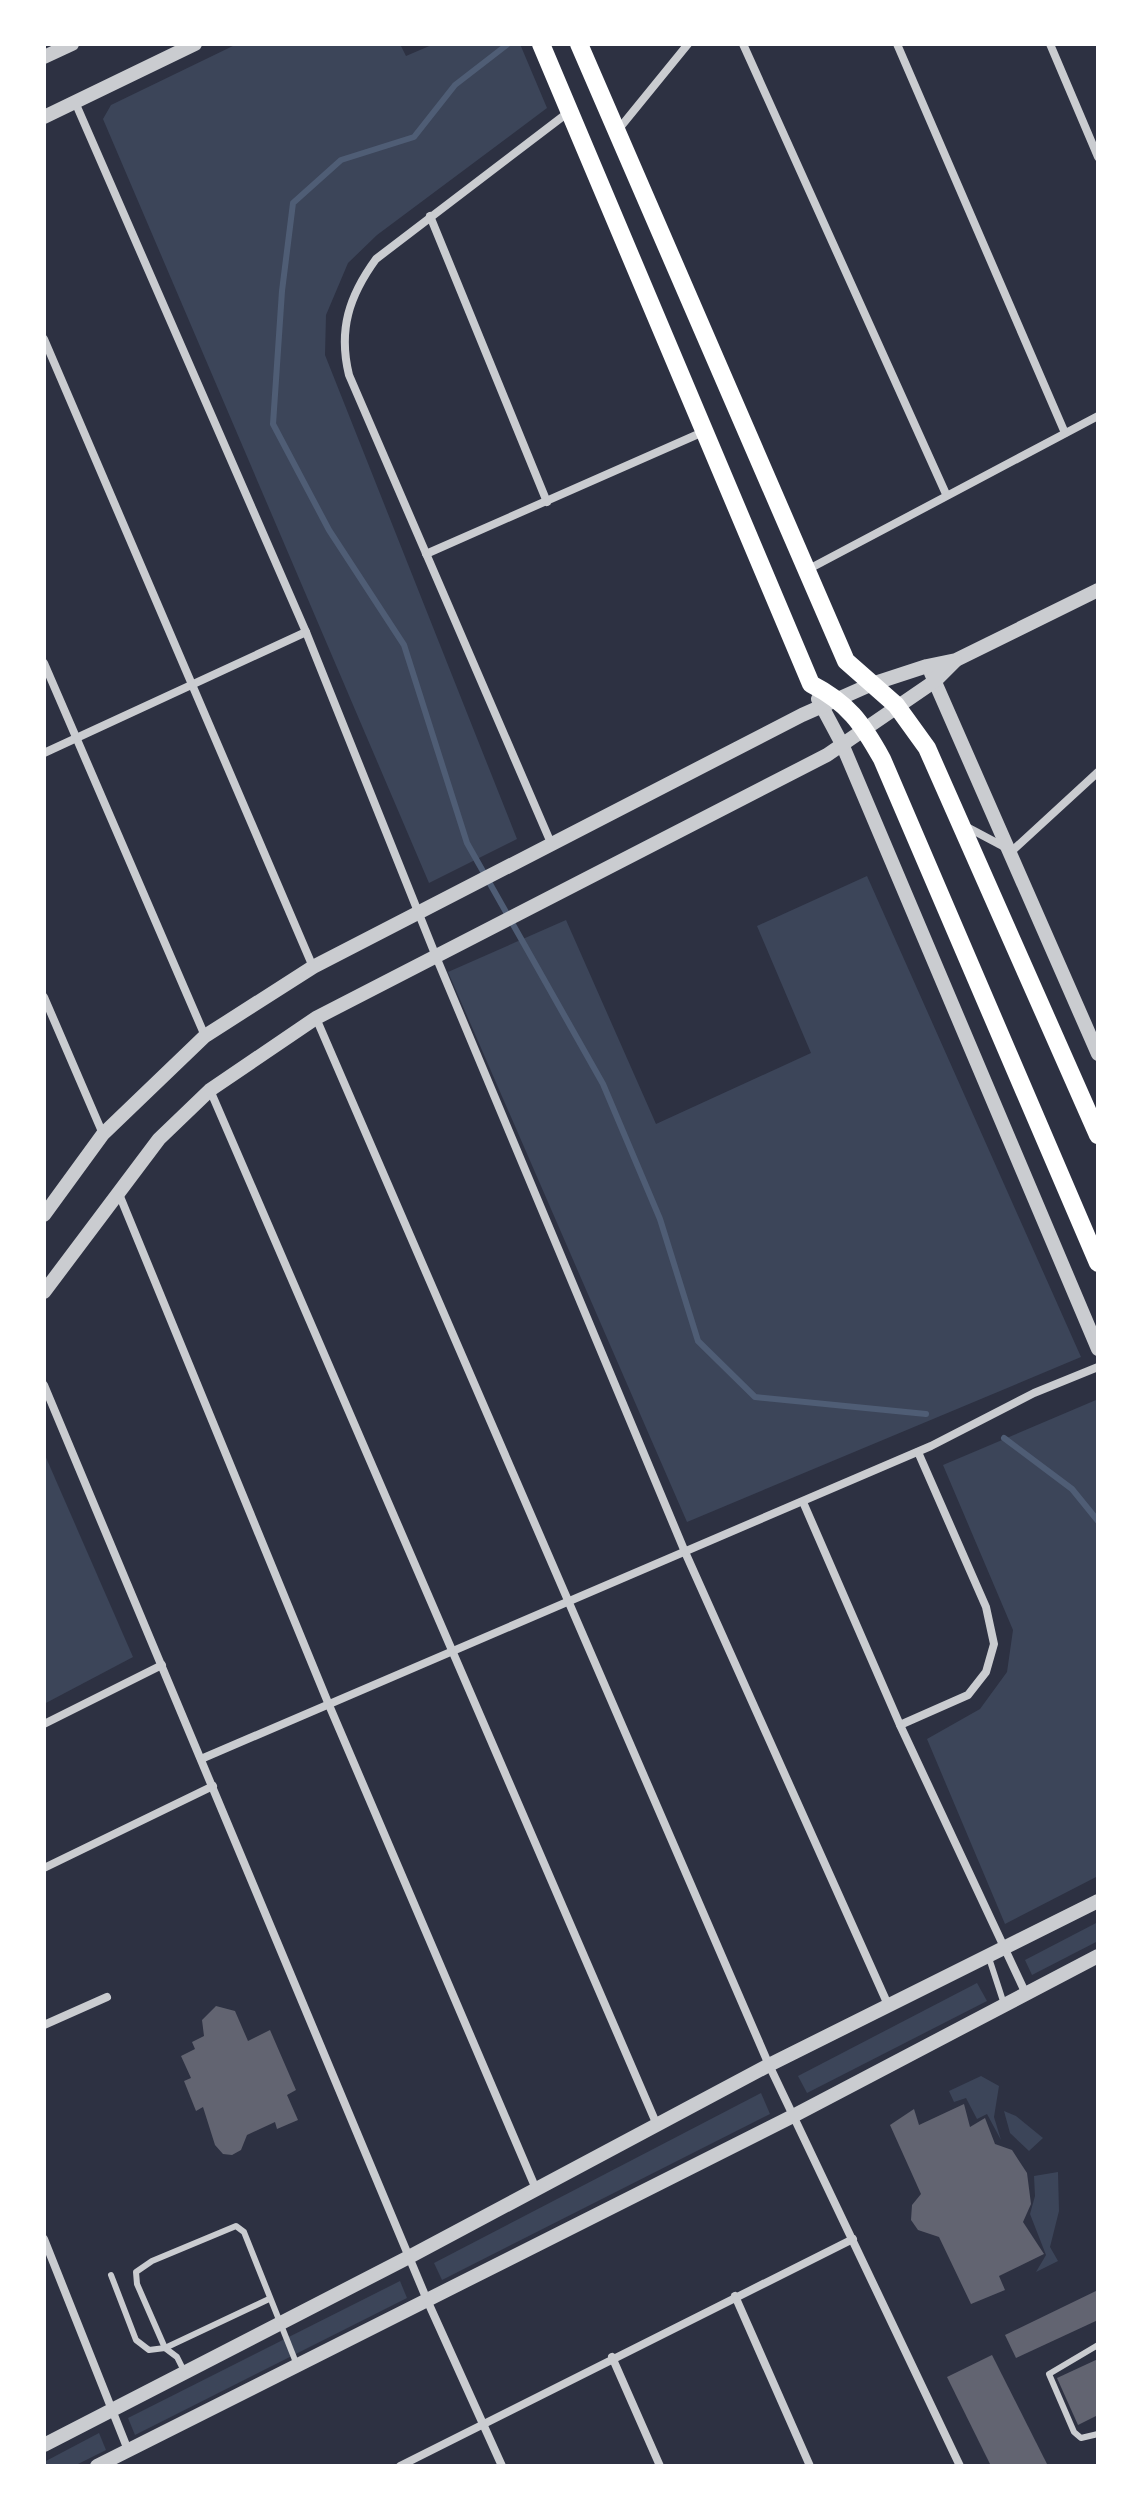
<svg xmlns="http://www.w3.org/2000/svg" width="1142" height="2510" font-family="Rubik,sans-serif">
<rect width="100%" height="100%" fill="#2d3142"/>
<!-- green -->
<g fill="#3c4559">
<path d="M237 44H400L406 56 434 44H520L547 108 377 235 348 263 326 315 325 355 517 839 429 883 103 119 111 105Z"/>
<path d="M867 876 1081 1357 687 1522 448 972 566 920 656 1124 811 1053 757 926Z"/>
<path d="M1096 1400 1098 1876 1005 1924 927 1739 980 1709 1007 1672 1013 1630 943 1465Z"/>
<path d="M44 1453 133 1657 44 1704Z"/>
<path d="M1098 1922V1941L1032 1975 1025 1960Z"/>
<path d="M977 1983 987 2001 807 2093 798 2076Z"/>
<path d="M981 2076 999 2086 994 2117 1001 2140 987 2114 977 2119 966 2098 954 2102 949 2091Z"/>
<path d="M761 2093 770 2114 442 2280 434 2263Z"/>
<path d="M1004 2111 1016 2116 1043 2138 1029 2151 1010 2133Z"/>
<path d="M1058 2172 1059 2211 1050 2247 1058 2261 1036 2272 1046 2255 1030 2214 1035 2196 1034 2176Z"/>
<path d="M400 2281 407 2298 135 2435 128 2418Z"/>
<path d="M99 2433 106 2450 74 2466H44V2462Z"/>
</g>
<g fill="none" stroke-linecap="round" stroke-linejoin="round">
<!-- stream -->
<g stroke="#4f5d75" stroke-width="6">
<path d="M508 44 455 85 414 137 341 160 293 203 282 291 273 424 329 530 404 645 467 843 603 1084 660 1219 698 1341 755 1397 926 1414"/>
<path d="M1004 1438 1072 1489 1098 1521"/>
</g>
</g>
<!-- building -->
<g fill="#626471">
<path d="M216 2006 235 2011 248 2041 270 2030 296 2090 287 2095 298 2120 277 2129 275 2122 247 2135 241 2150 232 2155 223 2154 215 2145 203 2107 196 2111 184 2081 191 2078 181 2056 195 2049 192 2042 204 2036 202 2020Z"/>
<path d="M964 2104 970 2127 985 2118 995 2144 1012 2150 1027 2173 1031 2204 1023 2222 1044 2254 999 2276 1005 2290 971 2304 939 2237 918 2230 911 2220 912 2205 921 2194 890 2125 914 2109 919 2125Z"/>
<path d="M1098 2290V2320L1016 2358 1005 2335Z"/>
<path d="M992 2355 1048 2466H991L947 2377Z"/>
<path d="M1098 2359V2415L1078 2425 1057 2378Z"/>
</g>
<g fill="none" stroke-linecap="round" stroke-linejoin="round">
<!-- service -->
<g stroke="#caccd0" stroke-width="6">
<path d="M989 1958 1004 2004"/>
<path d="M111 2275 136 2340 149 2350 165 2348 269 2299"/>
<path d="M1098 2345 1049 2374 1074 2432 1081 2438 1098 2434"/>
<path d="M185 2373 177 2357 165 2348 137 2284 136 2272 152 2261 236 2226 244 2232 297 2365"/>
</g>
<!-- minor -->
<g stroke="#caccd0" stroke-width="8">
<path d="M743 44 946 494"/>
<path d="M897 44 1065 433"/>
<path d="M1050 44 1098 157"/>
<path d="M75 102 306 632 437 959 685 1552 889 2007"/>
<path d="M618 130 688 44"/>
<path d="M430 216 547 502"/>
<path d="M44 339 313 967"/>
<path d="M426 554 703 432"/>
<path d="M807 570 1098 416"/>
<path d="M44 663 205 1036"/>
<path d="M44 753 306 632"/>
<path d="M963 825 1012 851 1098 772"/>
<path d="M551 843 349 375C338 330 349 296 376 259L570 111"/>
<path d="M44 997 103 1134"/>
<path d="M316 1018 769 2065 960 2466"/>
<path d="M210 1090 657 2125"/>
<path d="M119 1194 329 1705 536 2189"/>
<path d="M44 1385 427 2300 502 2466"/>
<path d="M803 1502 900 1725 1026 1994"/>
<path d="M44 1724 162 1665"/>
<path d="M900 1725 968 1695 986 1672 994 1644 986 1607 918 1452"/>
<path d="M201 1759 931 1446 1034 1393 1098 1367"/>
<path d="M44 1868 213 1786"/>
<path d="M44 2025 107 1997"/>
<path d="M44 2239 128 2450"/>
<path d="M735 2296 810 2466"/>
<path d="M612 2357 660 2466"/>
<path d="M400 2466 853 2239"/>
</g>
<!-- tertiary -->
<g stroke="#caccd0" stroke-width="14">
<path d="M44 57 72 44"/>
<path d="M44 117 195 44"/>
<path d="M931 673 1098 1054"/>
<path d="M818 699 842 744 1098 1349"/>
<path d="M44 1215 103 1134 205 1036 313 967 802 715 872 684 927 666 956 660 1098 590"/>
<path d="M44 1292 159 1139 210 1090 316 1018 827 755 935 681 955 661"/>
<path d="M44 2445 409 2257 769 2065 1098 1901"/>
<path d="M97 2466 795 2115 1098 1956"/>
</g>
<!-- primary -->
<g stroke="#fff" stroke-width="18">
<path d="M541 44 811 684C848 703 862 723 882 759L1098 1263"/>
<path d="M579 44 846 661 896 705 927 748 1098 1135"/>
</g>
</g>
<!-- border -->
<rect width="1142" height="2510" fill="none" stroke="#ffffff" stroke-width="92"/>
</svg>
